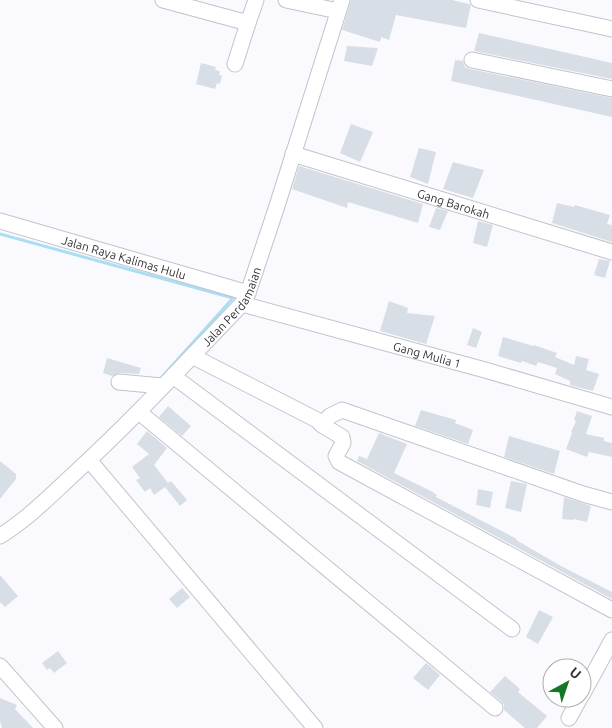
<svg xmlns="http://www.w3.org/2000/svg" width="612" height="728" font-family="Ubuntu,sans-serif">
<rect width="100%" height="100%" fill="#fafafe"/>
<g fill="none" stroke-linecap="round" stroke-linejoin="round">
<!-- stream -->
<path stroke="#a9def5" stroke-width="3" d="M0 234 233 298 161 378"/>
</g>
<!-- building -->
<g fill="#d8dee6">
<path d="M351 0H452L469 4 471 5 466 28 396 15 389 40 381 37 380 42 342 30Z"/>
<path d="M479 33 612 63V79L474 51Z"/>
<path d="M347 46 378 48 372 66 344 61Z"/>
<path d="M455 60 463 61 465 67 470 69 612 98V117L451 81Z"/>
<path d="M201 63 216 67 215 70 220 71 219 75 222 76 220 84 217 83 215 89 196 84Z"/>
<path d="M351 124 373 132 360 162 340 153Z"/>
<path d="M419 148 436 152 428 184 410 177Z"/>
<path d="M453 162 484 170 473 198 443 189Z"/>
<path d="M299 166 423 204 418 223 348 202 347 208 292 189Z"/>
<path d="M557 203 574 207 575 205 610 215 607 224 612 225V242L552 223Z"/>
<path d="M436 208 448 211 440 230 429 227Z"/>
<path d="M478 221 493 225 487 247 473 243Z"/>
<path d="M599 259 610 261 605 278 594 275Z"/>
<path d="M389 301 408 308 407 313 435 316 426 344 380 331Z"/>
<path d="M473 328 482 332 476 348 467 345Z"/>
<path d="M503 337 533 346 534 345 557 353 555 357 574 365 576 356 589 359 586 370 599 374 593 391 570 385V381L555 374 557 368 538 362 536 366 522 361 521 363 498 356Z"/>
<path d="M107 358 141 368 139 374 120 373 112 376 103 373Z"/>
<path d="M168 406 191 426 182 436 159 417Z"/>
<path d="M421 410 456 420 455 423 473 430 468 444 415 426Z"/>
<path d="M577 411 592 416 586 434 604 438V441L612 443V457L589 452 587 457 566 449 572 433 571 432 576 421 574 420Z"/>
<path d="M147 431 167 448 154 465 168 483 171 481 187 500 180 506 165 487 154 495 150 488 145 492 136 480 140 478 132 467 149 454 137 444Z"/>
<path d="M379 433 407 444 394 473 431 491 437 495 436 497 517 539 516 540 561 566 612 592V599L357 461 359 456 367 459Z"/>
<path d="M509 436 560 451 554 474 504 457Z"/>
<path d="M0 461 16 474V479L0 499Z"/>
<path d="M511 481 527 484 521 512 505 508Z"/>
<path d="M478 489 493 492 490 508 476 505Z"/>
<path d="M564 497 591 506 587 522 574 519 573 520 562 519Z"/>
<path d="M0 575 18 596 5 607 0 602Z"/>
<path d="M182 588 190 597 177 608 169 599Z"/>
<path d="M539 610 553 617 538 644 526 637Z"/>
<path d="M58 651 67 663 54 673 50 668 47 670 42 663Z"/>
<path d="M426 663 440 675 428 690 413 678Z"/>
<path d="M505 676 520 689 518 692 547 716 537 728H525L504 710V705L501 701 490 692Z"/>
<path d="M0 698 17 705 15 709 33 728H2L0 721Z"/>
</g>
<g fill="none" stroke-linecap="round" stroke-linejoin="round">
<!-- minor casing -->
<g stroke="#c2c3cd" stroke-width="17">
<g id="minor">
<path d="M163 0 248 23 256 0"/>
<path d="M286 0 338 11"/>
<path d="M478 0 612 29"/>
<path d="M472 60 612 89"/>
<path d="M235 64 248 23"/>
<path id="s1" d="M293 154 612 252"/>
<path id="s2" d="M0 221 248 293"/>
<path id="s3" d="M242 304 485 370 612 407"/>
<path d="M192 356 317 420 322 425 330 416 342 410 583 494 612 502"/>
<path d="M173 376 512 629"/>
<path d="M119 382 162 386"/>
<path d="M139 412 495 708"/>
<path d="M322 425 342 437 343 443 336 456 339 462 612 610"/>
<path d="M89 460 315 728"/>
<path id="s4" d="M0 536C28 519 52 494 76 472 134 419 187 361 242 304L248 293 276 209 342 0"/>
<path d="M0 666 55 728"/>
<path d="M582 695 612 640"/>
<path d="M569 718 580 698"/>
</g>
</g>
<!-- minor -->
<use href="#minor" stroke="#fff" stroke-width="15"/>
</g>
<g text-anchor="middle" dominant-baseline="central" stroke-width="5" stroke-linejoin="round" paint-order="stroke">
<!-- street labels -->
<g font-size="12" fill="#353539" stroke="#fff">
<text stroke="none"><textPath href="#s1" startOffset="168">Gang Barokah</textPath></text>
<text stroke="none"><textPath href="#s2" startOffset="129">Jalan Raya Kalimas Hulu</textPath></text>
<text stroke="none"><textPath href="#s4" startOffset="328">Jalan Perdamaian</textPath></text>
<text stroke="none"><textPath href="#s3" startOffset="192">Gang Mulia 1</textPath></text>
</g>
</g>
<!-- north arrow -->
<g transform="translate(567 683) rotate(40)"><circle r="24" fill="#ffffff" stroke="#aeaeb0"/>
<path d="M0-4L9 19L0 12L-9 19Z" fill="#177626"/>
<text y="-8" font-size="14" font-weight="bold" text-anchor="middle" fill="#353539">U</text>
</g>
</svg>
